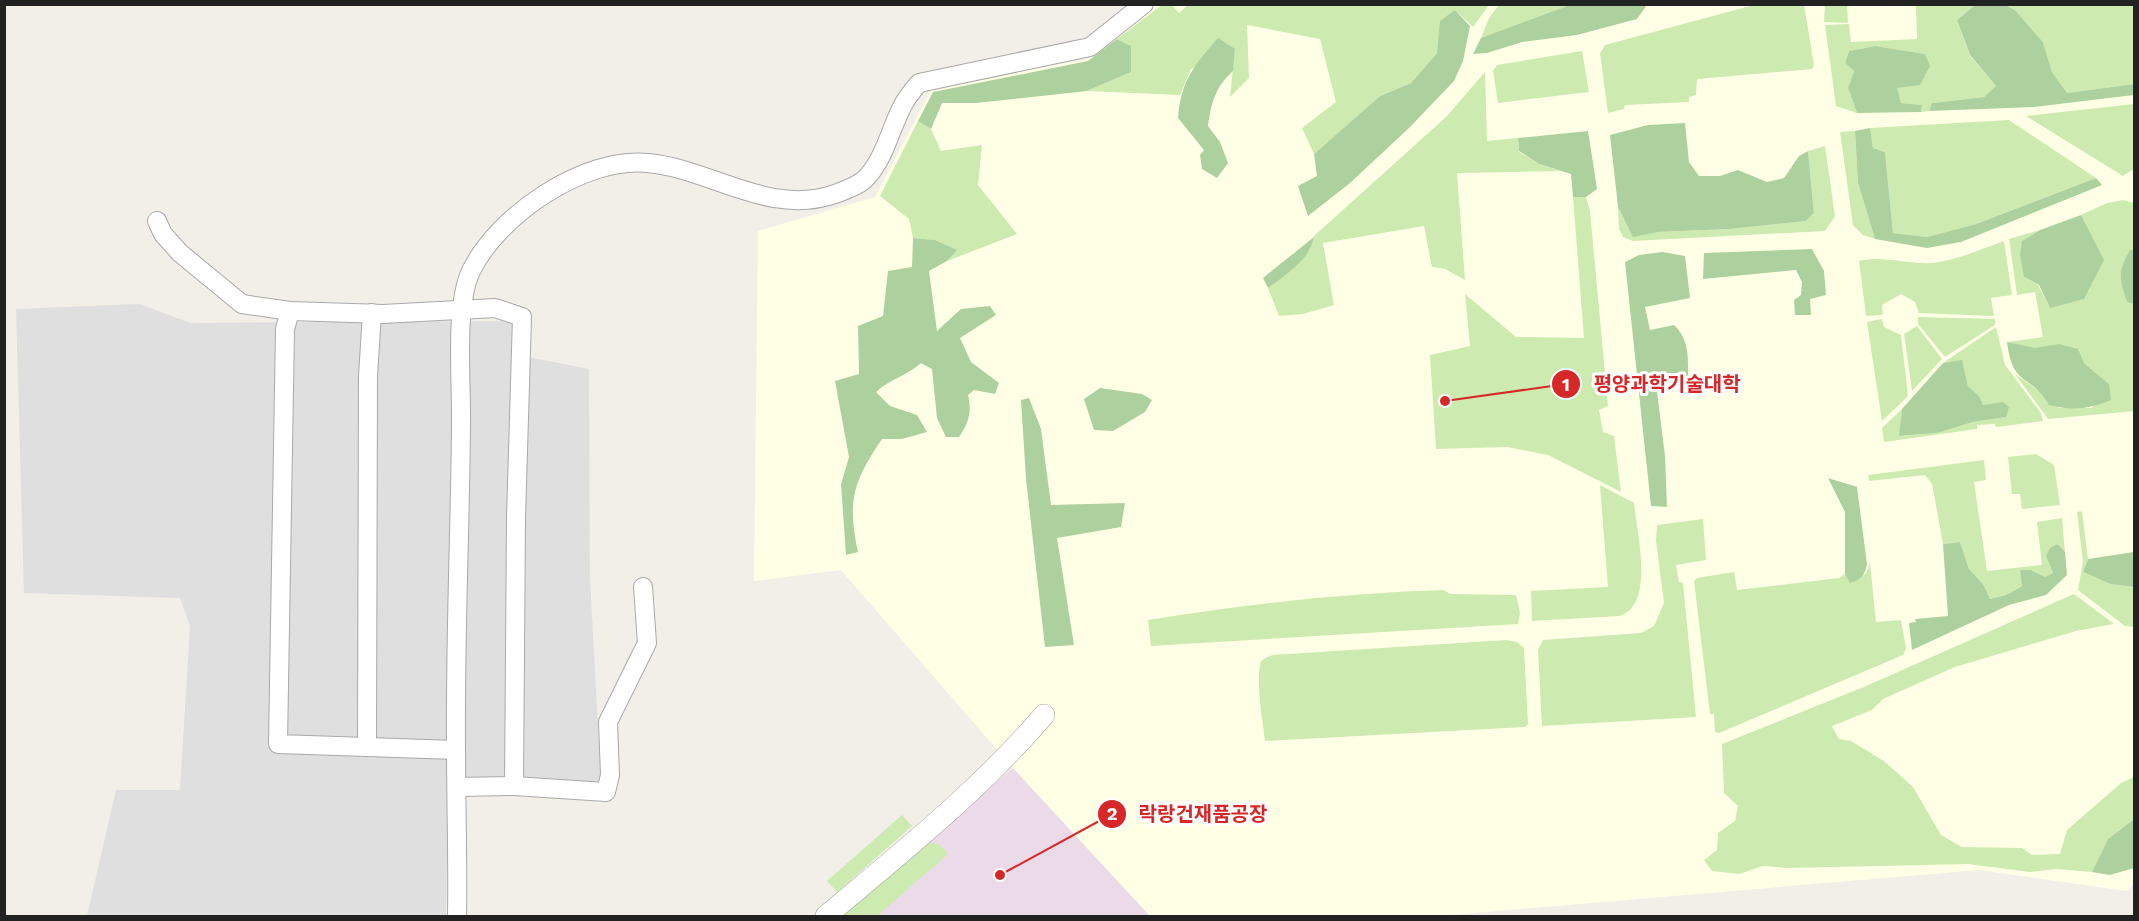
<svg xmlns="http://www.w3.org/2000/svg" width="2139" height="921" font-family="'Work Sans','Noto Sans KR',sans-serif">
<rect width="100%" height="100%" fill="#f2efe9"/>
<!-- residential -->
<path fill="#e0dfdf" d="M139 304 191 323 516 321 523 356 589 369 590 579 601 782 469 780 448 801 446 916H87L116 790H180L190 626 180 598 24 593 16 309Z"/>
<!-- industrial -->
<path fill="#ebdbe8" d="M1013 768 1150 916H839Z"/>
<!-- education -->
<path fill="#ffffe5" d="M1153 5H2134V883L2127 891 1979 870 1438 916H1150L1013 768 841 570 754 581 758 231 875 197 932 88 1088 59Z"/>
<!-- grass -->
<g fill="#cdebb0">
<path d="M1189 4 1489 5 1473 27 1455 10 1437 53 1411 83 1380 96 1314 154 1302 128 1336 102 1320 39 1247 25 1249 78 1230 97 1235 49 1191 69 1180 95 1087 91 1131 72V46L1117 39 1162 5H1172L1179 13Z"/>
<path d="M1499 5H1573L1481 38 1489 18Z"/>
<path d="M1754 5H1804L1814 65 1812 69 1697 79 1696 95 1689 97V102L1625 105 1624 109 1608 113 1600 53 1605 45Z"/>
<path d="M1825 5H1847L1848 23 1824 22Z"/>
<path d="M1916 5H1975L1957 20 1970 56 1996 86 1984 97 1932 103 1929 111 1921 112 1922 105 1901 103 1896 88 1925 54 1874 46 1849 51 1845 63 1854 71 1848 88 1857 113 1836 106 1825 25 1849 24 1851 42 1917 39Z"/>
<path d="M2005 5H2134V84L2067 93 2052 72 2043 42 2015 10Z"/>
<path d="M1582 51 1589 92 1498 103 1493 71 1497 65Z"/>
<path d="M1485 72 1487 141 1518 138 1519 152 1539 164 1560 171 1457 173 1465 280 1445 269 1432 267 1424 226 1323 243 1334 305 1303 314 1279 316 1268 288C1287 274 1309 261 1314 236L1446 117Z"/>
<path d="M2134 104V169L2123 176 2026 116Z"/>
<path d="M2009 120 2096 178 1976 224 1927 237 1893 233 1885 152 1873 148 1870 128Z"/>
<path d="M918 121 931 129 941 151 982 145 978 185 1017 234 947 261 956 250 935 240 913 238 909 219 880 196Z"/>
<path d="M1855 131 1858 183 1875 239 1863 235 1853 225 1840 132Z"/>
<path d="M1825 146 1835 216 1825 231 1633 241 1623 237 1619 229 1618 207 1633 236 1658 232 1730 229 1806 221 1814 213 1808 151Z"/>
<path d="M1573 197H1586L1590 211 1608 406 1599 410 1603 432 1614 436 1621 492 1548 455 1507 447 1436 449 1430 355 1470 346 1465 294 1516 337 1584 338Z"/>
<path d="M2123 200 2134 203V249L2130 250C2117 272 2119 278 2127 302L2134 304V411L2048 419 2015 374 2042 393 2049 405 2060 408H2092L2109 384 2084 363 2007 342 2043 337 2035 292 2017 295 2009 239 2040 230 2022 241 2024 277 2038 285 2050 308 2085 223 2081 215 2107 203Z"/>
<path d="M2004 241 2012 295 1991 298 1994 316 1919 313 1915 302 1901 294 1882 305 1883 315 1866 316 1859 261C1883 255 1908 265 1933 263 1957 260 1981 249 2004 241Z"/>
<path d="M1918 317 1995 319V325L1945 357 1918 324Z"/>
<path d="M1882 319 1884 327 1901 335 1908 396 1882 421 1867 322Z"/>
<path d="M1917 326 1942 359 1912 391 1904 334Z"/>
<path d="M1996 327 2005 365 2041 413 2043 421 1996 427 1995 424 1977 425V429L1884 442 1882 428 1902 409 1900 436 1937 433 1973 422 2006 417 1983 406 1979 396 1968 386 1962 361 1943 363Z"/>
<path d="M2036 454 2054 465 2060 505 2022 509 2020 494H2012L2008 457Z"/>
<path d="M1984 460 1986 480 1974 482 1987 571 2042 565 2037 522 2062 518 2065 552 2058 544 2046 556 2053 573 2045 578 2032 570H2020L2023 585 2006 595 1989 599 1983 584 1969 569 1960 542 1943 544 1932 484 1925 475 1869 481 1868 475Z"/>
<path d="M1600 485 1634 503C1637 533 1655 604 1620 616L1532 621 1531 591 1608 587Z"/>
<path d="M2082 511 2088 559 2083 572 2110 584 2134 587V627L2125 626 2078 590 2083 562 2077 512Z"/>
<path d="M1703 519 1706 560 1676 565 1679 582 1683 583 1696 717 1542 726 1538 650 1543 640 1641 633 1654 626 1664 603 1656 541 1657 525Z"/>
<path d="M1870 563 1876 622 1901 620 1906 649 1903 655 1719 733 1715 732 1714 714H1710L1694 581 1697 578 1734 572 1737 590 1839 578 1845 574 1851 583 1866 573Z"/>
<path d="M1444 590 1450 594 1516 595 1520 613 1518 624 1151 646 1148 620C1246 604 1345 593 1444 590Z"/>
<path d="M2074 594 2114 624 2076 631 1955 667 1883 699 1872 710 1832 726 1839 739 1851 741 1884 761 1913 787 1941 835 1962 847 2022 848 2032 855 2060 854 2067 830 2121 783 2134 777V819L2108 839 2092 872 2056 869 2030 872 1968 864 1788 868 1763 866 1739 874 1712 871 1704 860 1717 850 1718 833 1735 821 1738 806 1724 793 1722 744 1866 686Z"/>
<path d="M1506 640 1517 642 1524 648 1528 724 1525 727 1265 741C1263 723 1255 678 1261 662 1264 657 1268 657 1273 655Z"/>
<path d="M902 815 912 826 837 892 827 881Z"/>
<path d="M923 842 939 844 948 854 877 916H839Z"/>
</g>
<!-- forest -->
<g fill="#add19e">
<path d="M1573 4 1647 5 1637 19 1577 35 1522 42 1487 53 1473 54 1481 38Z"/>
<path d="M1975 5H2005L2015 10 2043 42 2052 72 2067 93 2134 84V95L2034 107 1929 111 1932 103 1984 97 1996 86 1970 55 1957 20Z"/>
<path d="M1455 10 1470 26 1463 61 1454 81 1409 128 1350 183 1308 216 1298 186 1317 176 1314 154 1380 96 1411 83 1437 53 1440 21Z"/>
<path d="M1218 38 1235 49 1233 71C1216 86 1211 103 1208 126L1220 142 1228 163 1217 178 1202 169 1200 155 1204 150 1178 118C1181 80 1194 66 1218 38Z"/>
<path d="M1117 39 1131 46V72L1087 91 976 103H942L931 129 918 121 933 92 1088 61Z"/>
<path d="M1875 46 1925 54 1930 66 1920 85 1897 88 1901 103 1922 105 1921 112 1857 113 1848 88 1854 71 1845 63 1849 51Z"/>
<path d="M1685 123 1689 162 1699 176H1720L1738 170 1767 182 1784 178 1799 156 1808 151 1814 213 1806 221 1730 229 1658 232 1633 237 1618 207 1610 135 1648 125Z"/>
<path d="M1870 128 1873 148 1885 152 1893 233 1927 237 1976 224 2096 178 2102 185 1961 242 1927 248 1875 239 1858 183 1855 131Z"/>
<path d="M1588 131 1597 189 1586 197H1573L1571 174 1539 164 1519 151 1518 138Z"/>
<path d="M2081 215 2104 260 2084 299 2050 308 2039 285 2024 277 2020 255 2022 241 2040 230Z"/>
<path d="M1314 237C1309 261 1287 274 1268 288L1263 278Z"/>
<path d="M913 238 935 240 957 250 947 261 929 271 937 331 961 309 990 306 996 315 960 338 971 362 999 383 995 394 974 390 968 395C972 412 969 422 959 437H946L937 418 932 369 921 363C908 375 890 379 876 392L890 406 917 415 927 432 902 439H882C853 482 847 501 858 552L846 555 841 484 849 457 835 381 859 374 858 326 883 316 888 271 912 267Z"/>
<path d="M1812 249 1824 271 1826 295 1810 299 1811 315H1795L1794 300 1801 295 1802 282 1796 270 1703 279 1704 253Z"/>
<path d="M2134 249V304L2127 302C2119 279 2117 272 2130 250Z"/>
<path d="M1662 252 1685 256 1690 298 1645 307 1650 330 1674 325C1690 340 1688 359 1688 381L1656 383 1665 456 1667 507 1651 506 1625 262 1639 255Z"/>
<path d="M2007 342 2035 348 2059 344 2078 349 2084 363 2109 384 2111 400C2090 409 2071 411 2049 405 2030 372 2013 389 2007 342Z"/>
<path d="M1962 360 1968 386 1979 396 1983 405 2003 402 2009 407 2006 417 1973 422 1937 433 1899 436 1902 409 1943 363Z"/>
<path d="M1100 388 1142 394 1152 400 1145 412 1113 431 1094 430 1084 399Z"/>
<path d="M1029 398 1041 429 1051 505 1125 503 1121 527 1057 538 1074 645 1045 647 1026 479 1021 400Z"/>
<path d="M1828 478 1857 487 1867 564C1865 575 1861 580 1850 583L1845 574V512Z"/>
<path d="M1960 542 1969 569 1983 584 1990 599 2006 595 2022 586 2020 570H2031L2045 577 2053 573 2046 556 2050 548 2058 544 2065 552 2067 575 2046 595 2009 605 1912 650 1909 623 1916 622 1915 619 1948 616 1943 544Z"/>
<path d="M2134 552V587L2110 584 2083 572 2088 559Z"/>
<path d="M2134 819V868L2110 875 2092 872 2108 839Z"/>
</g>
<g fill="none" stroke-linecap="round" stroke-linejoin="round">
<!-- minor casing -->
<g stroke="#a9a9a9" stroke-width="20">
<g id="minor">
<path d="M157 221 163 234 180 253 242 304 290 311 383 314 495 308 522 317 516 518 514 786"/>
<path d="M290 311 285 329 278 744 456 750"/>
<path d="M367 747 368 376 372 313"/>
<path d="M458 787 514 786 606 792 610 775 608 722 647 643 643 587"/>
<path d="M457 916C458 860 456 804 456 747 455 640 460 533 461 427 462 385 454 306 471 271 498 215 585 156 648 163 712 169 769 217 835 194 847 189 859 186 867 177 885 157 890 130 902 107 906 98 913 90 919 83L1090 47 1144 4"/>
</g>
</g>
<!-- tertiary casing -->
<g stroke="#a9a9a9" stroke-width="22">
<path id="tertiary" d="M826 916C902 852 980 790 1044 715"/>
</g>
<!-- minor -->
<use href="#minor" stroke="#fff" stroke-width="18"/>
<!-- tertiary -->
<use href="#tertiary" stroke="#fff" stroke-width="21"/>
</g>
<!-- callouts -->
<path fill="none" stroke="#d62828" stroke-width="2" d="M1445 401L1566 384M1000 875L1112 814"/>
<g fill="#d62828" stroke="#fff" stroke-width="2">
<circle cx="1445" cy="401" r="6"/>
<circle cx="1000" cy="875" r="6"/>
<circle cx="1566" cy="384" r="15"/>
<circle cx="1112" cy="814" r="15"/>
</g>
<g font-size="18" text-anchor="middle" font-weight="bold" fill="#fff">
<text x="1566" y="391">1</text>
<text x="1112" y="820">2</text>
</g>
<g font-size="20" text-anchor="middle" font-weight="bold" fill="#d62828" stroke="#fff" stroke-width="6" stroke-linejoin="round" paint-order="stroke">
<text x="1667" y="391">평양과학기술대학</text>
<text x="1203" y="821">락랑건재품공장</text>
</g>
<!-- border -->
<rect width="2139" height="921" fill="none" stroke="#222222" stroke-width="12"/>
</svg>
